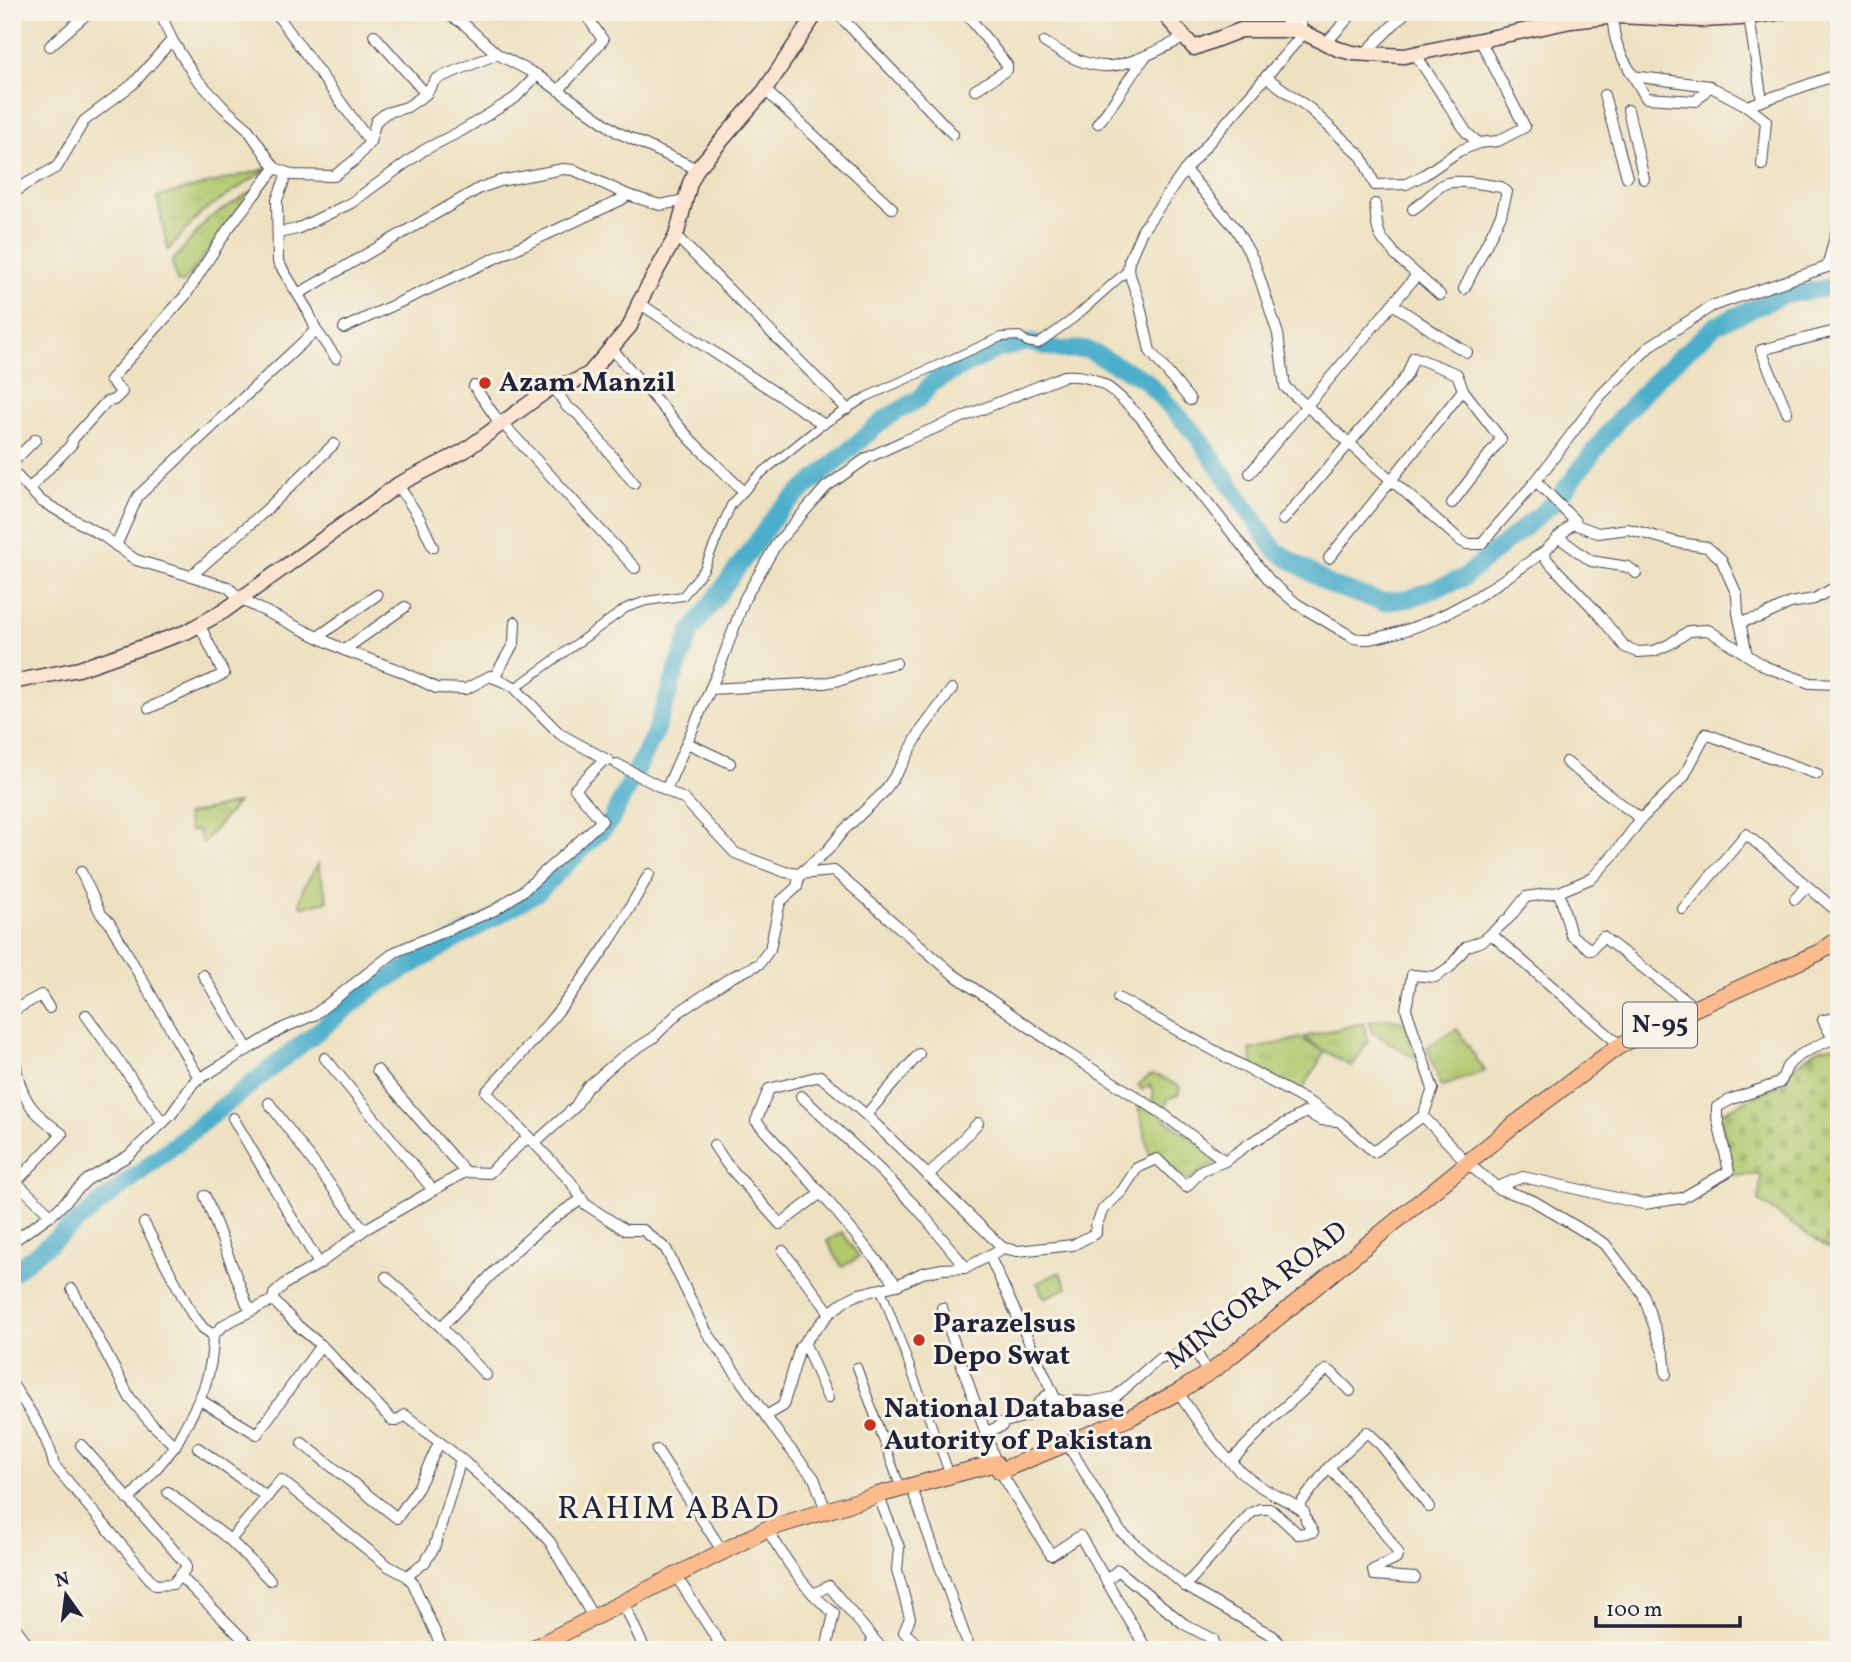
<svg xmlns="http://www.w3.org/2000/svg" width="1851" height="1662" font-family="Vollkorn,serif">
<defs>
<pattern id="grass-tufts" width="24" height="20" patternUnits="userSpaceOnUse" patternTransform="scale(1.75)"><rect width="24" height="20" fill="#b1c86d"/><path d="M3 7l-1-3M5 7V3M7 7l1-3M15 17l-1-3M17 17v-4M19 17l1-3" fill="none" stroke="#98ac5f"/></pattern>
<pattern id="cemetery-stones" width="16" height="16" patternUnits="userSpaceOnUse" patternTransform="scale(1.75)"><rect width="16" height="16" fill="#b1c86d"/><path d="M2 7V4a2 2 0 0 1 4 0v3zM10 15v-3a2 2 0 0 1 4 0v3z" fill="#98ac5f"/></pattern>
</defs>
<rect width="100%" height="100%" fill="#f7f3e8"/>
<filter id="ink" filterUnits="userSpaceOnUse"><feTurbulence type="fractalNoise" baseFrequency=".0143" numOctaves="2"/><feDisplacementMap in="SourceGraphic" scale="14" xChannelSelector="R" yChannelSelector="G"/><feConvolveMatrix kernelMatrix="1 2 1 2 8 2 1 2 1" color-interpolation-filters="sRGB"/></filter>
<filter id="wash" filterUnits="userSpaceOnUse"><feTurbulence type="fractalNoise" baseFrequency=".00686" numOctaves="4" result="noise"/><feDisplacementMap in="SourceGraphic" scale="28" xChannelSelector="R" yChannelSelector="G"/><feGaussianBlur stdDeviation="1.57" result="paint"/><feColorMatrix in="noise" values="0 0 0 0 0 0 0 0 0 0 0 0 0 0 0 0 0 1.4 0 .05"/><feComposite in="paint" operator="in"/></filter>
<g filter="url(#wash)">
<rect width="100%" height="100%" fill="#eee1c1"/>
<!-- grass -->
<g fill="url(#grass-tufts)" stroke="#6a7554" stroke-width="2">
<path d="M269 168 202 212 168 250 157 197Z"/>
<path d="M258 187 183 283 177 282 172 262 208 219Z"/>
<path d="M237 803 203 843 196 829 190 832 186 815Z"/>
<path d="M318 864 328 901 303 907 300 904 303 888Z"/>
<path d="M1388 1018 1405 1023 1417 1059 1372 1032 1369 1022Z"/>
<path d="M1363 1023 1368 1042 1352 1067 1325 1051 1302 1091 1304 1096 1254 1070 1250 1050 1300 1038 1324 1051 1304 1037Z"/>
<path d="M1457 1029 1485 1071 1441 1087 1427 1047Z"/>
<path d="M1150 1075 1160 1076 1180 1087 1178 1095 1168 1099 1165 1110 1152 1100 1154 1092 1150 1085 1142 1090 1138 1085Z"/>
<path d="M1137 1101 1160 1115 1220 1160 1187 1181 1158 1154 1150 1156Z"/>
<path d="M842 1232 859 1257 842 1267 827 1241Z"/>
</g>
<!-- cemetery -->
<path fill="url(#cemetery-stones)" stroke="#6a7554" stroke-width="2" d="M1839 1044V1250L1826 1247 1759 1201 1761 1175H1732L1720 1113 1785 1082 1791 1069 1818 1049Z"/>
<!-- green -->
<path fill="#b1c86d" stroke="#6a7554" stroke-width="2" d="M1060 1272 1067 1288 1044 1298 1037 1283Z"/>
<g fill="none" stroke-linecap="round" stroke-linejoin="round">
<!-- river -->
<path stroke="#4caecb" stroke-width="18" d="M12 1273 374 987 538 892 610 822 654 735 690 633 779 511 886 418 919 399 933 382 996 350 1027 342 1062 350 1086 349 1092 352 1145 380 1198 437 1275 550 1332 586 1382 602 1409 599 1463 578 1556 501 1615 424 1661 374 1716 325 1781 296 1839 286"/>
</g>
</g>
<g filter="url(#ink)">
<g fill="none" stroke-linecap="round" stroke-linejoin="round">
<!-- pedestrian casing -->
<g stroke="#413f4f" stroke-width="10">
<g id="pedestrian">
<path d="M515 688 626 608 646 601 683 596 704 569 731 505 758 476 819 427 866 397 1001 337 1019 336 1027 342 1038 344 1074 318 1128 270"/>
<path d="M881 1289 950 1475"/>
<path d="M857 1367 901 1489"/>
</g>
</g>
<!-- minor casing -->
<g stroke="#413f4f" stroke-width="12">
<g id="minor">
<path d="M160 12 172 40 195 77 223 107 247 128 275 168 293 175 334 176 355 160 370 142 376 121 386 113 407 107 426 94 436 79 497 54"/>
<path d="M275 12 370 142"/>
<path d="M444 12 464 24 497 54 537 75 617 132 697 169"/>
<path d="M836 12 953 134"/>
<path d="M965 12 1007 65V70L975 90"/>
<path d="M1277 12 1297 30"/>
<path d="M1613 16C1612 51 1631 69 1646 98L1696 101 1710 86 1633 76"/>
<path d="M1749 17 1762 101"/>
<path d="M374 35 426 94"/>
<path d="M1044 42C1061 53 1082 65 1103 66 1126 68 1165 47 1185 37"/>
<path d="M1325 44 1354 12"/>
<path d="M50 46 89 12"/>
<path d="M1365 53 1406 12"/>
<path d="M1416 55 1467 133 1479 143"/>
<path d="M1266 77 1309 108 1362 157 1375 185 1406 184 1424 175 1459 151 1479 143 1498 141 1525 127 1480 40"/>
<path d="M1715 89 1747 106 1839 74"/>
<path d="M559 90 603 40 584 12"/>
<path d="M765 90 892 208"/>
<path d="M1604 95 1627 177"/>
<path d="M1747 106 1766 121 1762 165"/>
<path d="M1628 110 1644 179"/>
<path d="M1098 123C1116 102 1128 78 1146 56"/>
<path d="M1185 170 1236 229 1254 261 1278 334 1285 387 1461 541 1467 544H1481L1536 481 1601 395 1650 346 1712 306 1839 263"/>
<path d="M287 173 277 200 278 262 308 311 316 330 336 358"/>
<path d="M12 195 24 185 57 167 84 121 133 84 172 40"/>
<path d="M1375 204C1376 215 1376 231 1383 240 1388 246 1392 248 1395 255L1440 295"/>
<path d="M1413 209C1425 202 1436 188 1444 184 1457 178 1487 185 1501 187L1507 192 1501 215 1464 289"/>
<path d="M278 233 297 229 351 203 424 150 463 130 515 98 537 75"/>
<path d="M676 236 847 409"/>
<path d="M1827 267 1839 222"/>
<path d="M298 294 480 188 500 181 563 169 574 170 628 195 660 205 685 200"/>
<path d="M639 303 823 424"/>
<path d="M1392 304C1418 320 1440 338 1467 352"/>
<path d="M344 328 621 200 628 195"/>
<path d="M612 349 691 440 743 491"/>
<path d="M474 386 501 425 505 426 635 568"/>
<path d="M553 386 567 407 578 414 634 483"/>
<path d="M1190 400 1150 351 1139 301 1128 270 1129 261 1142 231 1185 170 1303 34 1298 12"/>
<path d="M1787 412 1761 350 1839 330"/>
<path d="M12 463 36 439"/>
<path d="M12 471 41 501 103 536 136 560 228 587 240 599 344 650 401 671 436 688 466 689 490 676 513 686 560 734 609 761"/>
<path d="M1250 473 1417 275"/>
<path d="M1536 481 1575 521 1545 551 1546 559 1595 610 1625 647 1638 652 1654 651 1670 644 1689 631 1708 630 1766 667 1810 683 1839 684"/>
<path d="M398 485 420 519 433 547"/>
<path d="M29 489 72 444V440L106 402 114 400 122 392 110 380 185 296 228 229 275 168"/>
<path d="M1283 520 1391 395 1407 375 1414 357 1457 374 1463 390 1501 439 1452 503"/>
<path d="M1574 524 1598 533 1628 529 1680 543 1707 547 1721 559 1737 595 1738 613 1747 655"/>
<path d="M1558 537 1591 561 1628 567 1636 573"/>
<path d="M116 546 138 496 316 330"/>
<path d="M1329 558 1463 390"/>
<path d="M191 576 265 511 334 444"/>
<path d="M1740 622 1761 617 1790 603 1814 599 1839 585"/>
<path d="M319 636 377 595"/>
<path d="M344 650 405 607"/>
<path d="M494 678 514 643 515 622"/>
<path d="M710 689 824 683 845 679 871 668 896 663"/>
<path d="M149 708 224 674 199 624"/>
<path d="M687 743 730 763"/>
<path d="M1566 762 1641 819"/>
<path d="M617 764 685 800 735 853 785 872 799 874 834 871 953 974 1064 1051 1163 1114 1225 1161 1250 1143 1306 1112 1321 1120 1339 1121 1374 1152 1423 1116 1467 1163 1499 1189 1532 1200 1605 1244 1643 1294 1664 1355 1666 1374"/>
<path d="M666 790 719 669 745 598 777 543 826 487 867 458 906 440 1064 376C1100 373 1116 393 1140 417L1270 581 1297 604 1354 638C1368 641 1379 637 1392 634 1449 620 1497 584 1545 551"/>
<path d="M81 872 101 914 109 922 199 1078"/>
<path d="M649 874C636 897 623 921 608 943 573 996 529 1048 486 1092L571 1182 585 1204 625 1230H643L666 1249 706 1331 782 1439 814 1478 826 1511"/>
<path d="M1559 892 1571 935 1591 950 1603 937 1697 1009"/>
<path d="M1795 899 1807 886"/>
<path d="M1683 909 1746 834 1839 913"/>
<path d="M1491 934 1620 1045"/>
<path d="M203 975 248 1049"/>
<path d="M1118 998 1314 1105 1338 1121"/>
<path d="M12 1011 41 995 49 1008"/>
<path d="M86 1015 163 1123"/>
<path d="M12 1055C16 1062 16 1069 18 1077 25 1107 39 1116 62 1134L16 1182 51 1215"/>
<path d="M325 1058 433 1190"/>
<path d="M377 1070 465 1172"/>
<path d="M801 1096 881 1171 919 1210 966 1268"/>
<path d="M269 1103 364 1230"/>
<path d="M866 1115 919 1054"/>
<path d="M1423 1116 1433 1089 1406 1009 1412 975 1435 977 1450 967 1466 947 1484 940 1509 918 1526 897 1559 892 1592 878 1616 852 1641 819 1683 778 1706 734 1817 774"/>
<path d="M233 1118 319 1264"/>
<path d="M714 1145 726 1163 780 1224 821 1193"/>
<path d="M928 1176 978 1123"/>
<path d="M1497 1187 1523 1177 1644 1204 1682 1198 1729 1171 1717 1117V1107L1732 1099 1779 1083C1785 1077 1783 1074 1787 1067 1793 1056 1820 1044 1833 1039L1823 1020 1839 1018"/>
<path d="M205 1196 247 1304 252 1310"/>
<path d="M144 1223 192 1314 203 1328 213 1335"/>
<path d="M12 1242 56 1211 87 1180 128 1156 171 1115 194 1082 283 1028 314 1015 395 952 495 910 524 890 602 821 575 789 605 759"/>
<path d="M783 1251 830 1313"/>
<path d="M989 1255 1056 1400"/>
<path d="M386 1277 441 1327 486 1375"/>
<path d="M897 1285 821 1193 756 1121 769 1089 820 1076 866 1115 1003 1248"/>
<path d="M72 1289 130 1398 149 1421 175 1446C196 1406 213 1382 213 1335L225 1324 273 1300 274 1294 286 1283 319 1264 364 1230 465 1172 489 1173 527 1138 535 1143 575 1107 587 1087 621 1058 653 1038 679 1012 730 978 759 964 770 949 780 902 797 887 799 874 828 850 843 831 884 792 902 765 920 732 952 689"/>
<path d="M273 1300 298 1326 321 1345 393 1421H397L405 1415 461 1459 529 1519 550 1542 593 1617"/>
<path d="M942 1308 996 1463"/>
<path d="M441 1327C485 1283 527 1231 581 1200"/>
<path d="M804 1342 828 1398"/>
<path d="M12 1384C29 1410 48 1435 54 1465L155 1585 173 1584 186 1568V1564L81 1445"/>
<path d="M1178 1392C1201 1427 1225 1464 1261 1487 1275 1496 1291 1501 1304 1512L1306 1520 1313 1532 1298 1534 1271 1509H1260L1251 1513 1185 1586"/>
<path d="M200 1400 257 1434 321 1345"/>
<path d="M766 1416 783 1406 800 1347 830 1313 845 1301 859 1294 897 1285 922 1273 942 1269 966 1268 1003 1248 1018 1251 1073 1245 1096 1233V1226L1103 1209 1122 1191 1137 1168 1157 1159 1186 1187 1202 1170 1225 1161"/>
<path d="M985 1432 1002 1426 1001 1423 1027 1416 1046 1396 1063 1401 1091 1402 1115 1397 1159 1359 1195 1349 1207 1373"/>
<path d="M302 1443 397 1518 418 1488 439 1443"/>
<path d="M1068 1445 1120 1531 1185 1586 1273 1636 1284 1650"/>
<path d="M198 1448 267 1497"/>
<path d="M657 1450 723 1552"/>
<path d="M1231 1461 1279 1412 1326 1370 1331 1372 1350 1391"/>
<path d="M1329 1467 1367 1432 1382 1446 1429 1507"/>
<path d="M1000 1471 1051 1555 1080 1536 1147 1650"/>
<path d="M911 1486 970 1650"/>
<path d="M168 1492 230 1540 270 1580"/>
<path d="M878 1495 899 1547 897 1570 910 1618 904 1632 923 1650"/>
<path d="M129 1500 175 1446"/>
<path d="M1298 1507 1329 1467 1382 1529 1398 1553 1396 1559 1373 1570 1374 1575 1415 1578"/>
<path d="M767 1529C786 1560 804 1590 834 1613L826 1650"/>
<path d="M230 1540 281 1480 388 1566 407 1576 413 1583 443 1650"/>
<path d="M407 1576 425 1562 434 1548 461 1459"/>
<path d="M676 1576 724 1650"/>
<path d="M181 1577 254 1650"/>
<path d="M1107 1580 1118 1570 1184 1624 1213 1639 1216 1650"/>
<path d="M813 1594 829 1586 883 1650"/>
<path d="M623 1602 645 1650"/>
<path d="M12 1623 32 1650"/>
<path d="M12 1650 26 1643"/>
<path d="M866 1650 874 1640"/>
</g>
</g>
<!-- secondary casing -->
<g stroke="#413f4f" stroke-width="17">
<g id="secondary">
<path d="M1162 12 1194 48 1241 30H1298L1338 49 1353 53 1404 56 1571 21 1617 16 1702 20 1740 18 1782 12"/>
<path d="M12 682 79 669 186 632 224 611 399 484 464 451 553 386 571 383 589 374 630 326 639 303 676 236 690 183 697 169 765 90 817 12"/>
</g>
</g>
<!-- primary casing -->
<g stroke="#413f4f" stroke-width="18">
<path id="primary" d="M530 1650 767 1529 878 1495 996 1463 1000 1471 1129 1418 1178 1392 1216 1368 1515 1124 1616 1048 1651 1028 1820 952 1839 938"/>
</g>
<!-- pedestrian -->
<use href="#pedestrian" stroke="#fff" stroke-width="8"/>
<!-- minor -->
<use href="#minor" stroke="#fff" stroke-width="10"/>
<!-- secondary -->
<use href="#secondary" stroke="#fde4d1" stroke-width="14"/>
<!-- primary -->
<use href="#primary" stroke="#fbbb8d" stroke-width="16"/>
</g>
</g>
<!-- markers -->
<g fill="#c8321e" stroke="#f7f3e8" stroke-width="2.5">
<circle cx="485" cy="383" r="7"/>
<circle cx="919" cy="1340" r="7"/>
<circle cx="870" cy="1425" r="7"/>
</g>
<g text-anchor="middle" dominant-baseline="central" stroke-width="6" stroke-linejoin="round" paint-order="stroke">
<!-- shield labels -->
<rect fill="#f7f3e8" stroke="#62616f" stroke-width="2" x="1623" y="1002.5" width="74" height="45" rx="5"/>
<g font-size="26" font-weight="bold" fill="#22223b">
<text x="1660" y="1025">N-95</text>
</g>
<!-- poi labels -->
<g font-size="28" font-weight="bold" fill="#22223b" stroke="#f7f3e8" text-anchor="start">
<text x="499" y="383">Azam Manzil</text>
<text x="933" y="1324">Parazelsus<tspan x="933" dy="32">Depo Swat</tspan></text>
<text x="884" y="1409">National Database<tspan x="884" dy="32">Autority of Pakistan</tspan></text>
</g>
<!-- street labels -->
<g font-size="28" fill="#22223b" stroke="#f7f3e8">
<text transform="translate(1257 1296) rotate(-38)">MINGORA ROAD</text>
</g>
<!-- quarter labels -->
<g font-size="32" letter-spacing="2" fill="#22223b" stroke="#f7f3e8">
<text x="669" y="1510">RAHIM ABAD</text>
</g>
</g>
<!-- margin -->
<rect width="1851" height="1662" fill="none" stroke="#f7f3e8" stroke-width="42"/>
<!-- north arrow -->
<g transform="translate(66 1595) rotate(346)" stroke="#f7f3e8" stroke-width="5" paint-order="stroke">
<path d="M0-5L12 26L0 18L-12 26Z" fill="#22223b"/>
<text y="-10" font-size="19" font-weight="bold" text-anchor="middle" fill="#22223b">N</text>
</g>
<!-- scale -->
<path d="M1596 1616v10h144v-10" fill="none" stroke="#22223b" stroke-width="3.5"/>
<text x="1606" y="1616" font-size="21" fill="#22223b" stroke="#f7f3e8" stroke-width="5" paint-order="stroke">100 m</text>
</svg>
